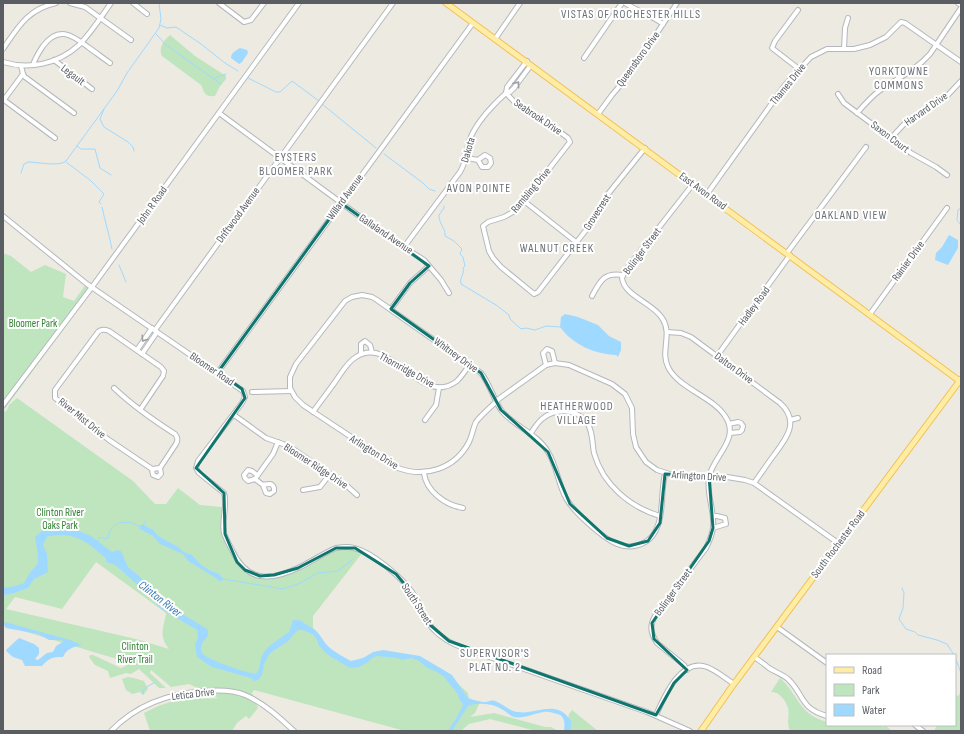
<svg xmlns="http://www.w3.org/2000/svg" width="964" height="734" font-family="'Sofia Sans Condensed',sans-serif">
<rect width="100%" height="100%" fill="#edeae2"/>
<!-- green -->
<g fill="#bfe5be" fill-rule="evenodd">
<path d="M170 35 195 56 226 76V79L220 86 215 96C204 97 205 93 201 85L162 56C158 48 164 40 170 35Z"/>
<path d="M3 253 11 256 31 272 45 265 66 274 63 297 74 301 86 284 93 289 4 410 6 412 9 405 17 398 133 481 155 504H166L178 488 200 505 222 507 223 527 239 564 260 576 282 574 343 547 363 552 313 616V631L335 654 352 662 367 658 373 654 413 656 457 683 468 693 469 699 480 702 475 713 470 717 494 713 545 727H551L558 731H536L490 719 469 724 461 731H405L254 690 252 693 258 708 249 719 246 716 237 723 232 731H150L144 713C161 704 178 698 199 698 205 698 212 699 218 698L189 684 171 687 151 670 150 673 166 688H159L139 669 131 674 126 673 110 678 108 671 95 665 89 657 90 655H93L121 668 126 666 127 662 3 625ZM96 562 166 613C164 628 158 635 169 649L136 639 6 609 15 597 62 609Z"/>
<path d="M128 677 134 678 144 681 148 689 143 695 140 692 132 694 126 690 122 679Z"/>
<path d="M780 678C799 695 798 714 827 722V725H880L883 727 885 725 892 731H790C786 721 790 716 788 708 786 701 779 691 771 692Z"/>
<path d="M961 692V731H934L937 725H955V694L958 696Z"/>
<path d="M572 710 598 731H566L569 714Z"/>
</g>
<!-- water -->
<g fill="#a0d9ff">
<path d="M240 48 247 50 248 53 242 62 239 64 231 58C231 53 235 51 240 48Z"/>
<path d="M949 235 958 240V248L948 265 935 260 936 253 942 247Z"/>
<path d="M565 314 578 317 598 325 609 336 621 342V350L618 357 616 355C595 354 573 345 560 327L561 317Z"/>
<path d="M141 525H144L153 530 158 536 178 547 184 552 192 555 200 564 209 570 219 574 223 579 222 581H219L216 578 188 561 183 554 160 544 153 536 140 529 139 526Z"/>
<path d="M65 527 76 530 91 536 112 552 118 550 121 551 128 567 138 575 165 603 207 629C212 637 201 640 201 648 201 650 202 653 203 654 208 660 247 673 256 674L259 669 261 658 264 652 269 646 289 632 293 620C304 620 301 622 309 626 322 633 320 639 330 648 335 652 345 658 351 661L363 658 373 652 383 650 420 656 452 675 468 698C473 700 481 702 486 702 490 701 492 700 495 701 503 704 509 711 518 712 534 715 554 700 568 717 572 721 572 725 570 731H564C565 724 565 715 557 714 552 713 549 711 544 712 535 713 523 719 514 717 510 716 507 712 503 710 493 703 480 702 468 706L452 731H447C451 728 462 709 463 704L459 699 458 694 443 676 435 671 427 668 419 661 412 658 402 660 397 658 377 656 372 658 368 662 359 667 350 668 328 655 319 646 316 638 312 634 303 630H299L296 632 288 641 270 653 264 664 262 675 258 680 254 681 251 678 212 667 197 657 195 645 198 637 197 630 160 608 143 590 120 569 115 565 106 562V558C102 555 99 553 96 550 81 537 66 532 47 537L43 545 47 554 48 572 34 579 28 588 11 594 3 595V588L15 586 24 583 29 574 38 563C39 554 36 546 35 537L43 530Z"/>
<path d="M5 622 70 640 82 645C74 647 67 648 63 657 52 657 49 658 42 666H25L22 660 13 657 6 651 7 649 19 638 34 644 39 648V654L35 659 38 660 47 653 53 652 56 646 64 641 61 640H49L38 634 6 628 4 625Z"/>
</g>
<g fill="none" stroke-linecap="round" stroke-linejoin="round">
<!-- stream -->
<g stroke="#a0d9ff" stroke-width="1">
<path d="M160 25 167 28 176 27 201 44 225 63 238 71"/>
<path d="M156 34 166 45 221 84"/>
<path d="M215 78 226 74"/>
<path d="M248 78 276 92H280L292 81 319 101"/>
<path d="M322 104 376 148"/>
<path d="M104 109 100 119 104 127 128 142 133 147 134 151"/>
<path d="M77 146 81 149H95L100 168 111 175"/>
<path d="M384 154 423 183 429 189 435 191"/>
<path d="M66 162 90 180 104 194 99 202 101 204"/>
<path d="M21 173 24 164 28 162C37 162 60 167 66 161L117 91 127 73 159 28 161 19 159 3"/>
<path d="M444 206V208L439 215C439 225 446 228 445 236L454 241 462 249 460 254 463 257 465 266 463 268C465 274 459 278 461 284L496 305 509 315 510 319 521 329 526 328 535 330 546 326 560 327"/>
<path d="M102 207C105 221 109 234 112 249"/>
<path d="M961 208 958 210 957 220 961 225"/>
<path d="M119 265 126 282"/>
<path d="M143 525 145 522"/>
<path d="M98 541 100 537 105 539 108 538C110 521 126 519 139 526"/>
<path d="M223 579 283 589 298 584 318 573 338 571 353 559"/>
<path d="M902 588 904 593 903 608 899 619 906 629 915 632 918 635 937 640 947 644 954 655"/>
<path d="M955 657 961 673"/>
<path d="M143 694V690L148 686 154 683"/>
</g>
<!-- minor casing -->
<g stroke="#b4b8bc" stroke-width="6">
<g id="minor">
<path d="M70 3 85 7 131 40"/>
<path d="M133 3 147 14"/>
<path d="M219 3 244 22 251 20 264 3"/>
<path d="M625 3C637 11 651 15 663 24"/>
<path d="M958 3 961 5"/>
<path d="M798 10 775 41 772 48 799 69"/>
<path d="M495 39 520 3"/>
<path d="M3 49C18 27 28 9 56 3"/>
<path d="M844 49 845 28 848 18"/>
<path d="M584 58 622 3"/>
<path d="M54 60 92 89"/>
<path d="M527 61 507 87 506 93 510 92 514 88 531 65"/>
<path d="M3 62C29 70 58 64 79 45 91 33 101 17 111 3"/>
<path d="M33 65C35 58 39 52 43 46 58 26 71 34 88 47 95 52 103 58 110 63"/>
<path d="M21 66 23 74 25 77 74 113"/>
<path d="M838 94 844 103 911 153 936 167 947 175"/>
<path d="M4 100 55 138"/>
<path d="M3 101 23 74"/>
<path d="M219 113 389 238 424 260 441 280 449 293"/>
<path d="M857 113C864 105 871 97 879 91 897 78 915 71 930 54L961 8"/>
<path d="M598 114 612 95 629 75 677 3"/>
<path d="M891 138 906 122 946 97 961 81"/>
<path d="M467 158 478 160 482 167H488L491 163 490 158 485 155 478 160"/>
<path d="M707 194 785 85 811 57 827 49H854L870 45 886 37 901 22 905 23 961 62"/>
<path d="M524 201 576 242"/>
<path d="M3 216 87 284 243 391 245 397 242 403 198 461 196 468 199 473 224 493C228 506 221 520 224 533 226 539 229 544 232 550 247 583 271 581 300 567 312 561 324 553 336 548 342 547 348 546 354 548 372 552 401 577 412 592 418 600 421 610 426 619 433 632 447 642 461 647L647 712 690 731"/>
<path d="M404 247 460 172C468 159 465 151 470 139 476 123 493 105 506 93L519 107 544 120 568 138 570 142 524 201 513 212 504 217 488 222 483 226 489 251 493 258 501 267 534 294 538 292 593 221 608 194 645 148"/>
<path d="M787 253 866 147"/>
<path d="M592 296C600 281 604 272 623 275"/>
<path d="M391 309 410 283 429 266"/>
<path d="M870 314 947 208"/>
<path d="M155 330 393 3"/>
<path d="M667 332 681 333 691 337 780 403C800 421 787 438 774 455 767 464 761 474 754 483"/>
<path d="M137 350 152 328"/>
<path d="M142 354 157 332"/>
<path d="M361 354V344L365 341 370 345 372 352"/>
<path d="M717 356 790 255"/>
<path d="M546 365 543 353 547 349 552 351 555 363"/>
<path d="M218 372 473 23"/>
<path d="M114 388C133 406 153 420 175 434 178 438 178 440 176 444L160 468 152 469 109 440 55 398V390L98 332C101 329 104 329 109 331L161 367 164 371 163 376 140 410"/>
<path d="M252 392 291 391"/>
<path d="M3 405 92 287 299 3"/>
<path d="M313 412C320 402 328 392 335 382 341 374 347 362 356 357 392 334 421 409 457 381 462 376 466 370 470 364"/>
<path d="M234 415 266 438 283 444 293 449 347 486 357 495"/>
<path d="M425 420 436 405 439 388"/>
<path d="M790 420 798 418"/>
<path d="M729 424 738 422 741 423 743 426 742 430 740 432 730 433"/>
<path d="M530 434C534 429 537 423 542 419 554 409 575 408 586 421 593 430 592 443 594 453 603 485 630 507 660 516"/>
<path d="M152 469 153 475 158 477 161 474 160 468"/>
<path d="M424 473C426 491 445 505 463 508"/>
<path d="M665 474C660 494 665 518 653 535 645 546 629 549 617 544 602 538 573 511 566 498 558 484 557 466 548 452 537 433 513 426 501 410 493 398 490 384 481 373L377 300 372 297 362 295 352 297 345 301 296 364 290 377V388L295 397 303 405 398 468C425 478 455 469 469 442 472 436 473 428 476 422 480 416 494 404 500 398L546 365 555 363 569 365 612 384 625 394 632 408 633 434 636 447 646 462 657 470 673 475 727 477 745 480 754 483 838 543"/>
<path d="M257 475 252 471 248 470 244 475 245 478 248 481 255 479 273 454 278 442"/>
<path d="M255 479 263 485 266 493 270 494 274 491V488C272 482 268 484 263 485"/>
<path d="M303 490 320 487 330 474"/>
<path d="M713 516H717L725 518 726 524 713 528"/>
<path d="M777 627 827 663"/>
<path d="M754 657C759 660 764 664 769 668 775 672 782 674 788 679 804 694 800 709 827 716"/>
<path d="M687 670 684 665 657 643C651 634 649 626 655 616L706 548C709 542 712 535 713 528 715 511 706 494 709 477 713 456 741 439 725 416 713 397 678 388 668 367 660 351 673 334 662 318 653 303 624 296 622 278L625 271 693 184"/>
<path d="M656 715C664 697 681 657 707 667 717 671 725 678 734 684"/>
<path d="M915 725 923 731"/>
<path d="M111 731C137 704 170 693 206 691 220 690 233 690 245 695 264 703 280 718 294 731"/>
</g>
</g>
<!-- major casing -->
<g stroke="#f1c156" stroke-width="7">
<g id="major">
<path d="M446 3 961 382"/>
<path d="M701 731 731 688 961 379"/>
</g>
</g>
<!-- minor -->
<use href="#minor" stroke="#fff" stroke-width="4"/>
<!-- major -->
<use href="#major" stroke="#ffeda5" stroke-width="5"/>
</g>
<!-- one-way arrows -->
<defs><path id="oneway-chevron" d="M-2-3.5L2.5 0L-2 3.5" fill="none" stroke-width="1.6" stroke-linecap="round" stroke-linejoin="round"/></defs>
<g stroke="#9c9ea1">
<use href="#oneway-chevron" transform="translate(517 84) rotate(-52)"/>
<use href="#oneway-chevron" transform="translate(144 339) rotate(124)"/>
</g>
<!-- marked area -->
<path fill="none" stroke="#0f766e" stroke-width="3" stroke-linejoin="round" d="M341 203 429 266 410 283 391 309 481 373 501 410 548 452 570 504 607 538 629 546 648 541 660 523 665 474 709 476 713 528 709 541 652 623 654 639 687 670 674 683 656 715 449 641 429 624 412 593 396 574 355 548H336L298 568 274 575 260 576 245 570 237 562 225 534 224 493 196 468 245 398 242 389 218 372Z"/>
<g text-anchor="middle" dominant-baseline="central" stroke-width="4" stroke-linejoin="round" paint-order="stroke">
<!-- street labels -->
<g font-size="11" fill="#5a5e63" stroke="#fff">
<text transform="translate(638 59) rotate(-54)">Queensboro Drive</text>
<text transform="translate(73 75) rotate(37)">Legault</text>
<text transform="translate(788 84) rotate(-51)">Thames Drive</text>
<text transform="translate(926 109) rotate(-35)">Harvard Drive</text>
<text transform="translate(538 117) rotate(34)">Seabrook Drive</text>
<text transform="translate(890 137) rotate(37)">Saxon Court</text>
<text transform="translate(468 150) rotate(-74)">Dakota</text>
<text transform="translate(531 190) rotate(-50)">Rambling Drive</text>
<text transform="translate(703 191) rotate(36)">East Avon Road</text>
<text transform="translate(345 197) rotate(-54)">Willard Avenue</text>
<text transform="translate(152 205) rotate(-54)">John R Road</text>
<text transform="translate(597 212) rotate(-57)">Grovecrest</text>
<text transform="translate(238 215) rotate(-54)">Driftwood Avenue</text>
<text transform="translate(386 234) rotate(34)">Gallaland Avenue</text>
<text transform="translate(642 251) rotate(-53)">Bolinger Street</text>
<text transform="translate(908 261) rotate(-54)">Rainier Drive</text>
<text transform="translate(754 306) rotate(-54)">Hadley Road</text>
<text transform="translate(456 355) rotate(36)">Whitney Drive</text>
<text transform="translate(734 368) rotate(36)">Dalton Drive</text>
<text transform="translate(212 369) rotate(34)">Bloomer Road</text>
<text transform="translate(407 370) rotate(29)">Thornridge Drive</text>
<text transform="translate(82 418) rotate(39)">River Mist Drive</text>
<text transform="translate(374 452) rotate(32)">Arlington Drive</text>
<text transform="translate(316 466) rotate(33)">Bloomer Ridge Drive</text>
<text transform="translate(699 476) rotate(3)">Arlington Drive</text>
<text transform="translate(838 544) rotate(-53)">South Rochester Road</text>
<text transform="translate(673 592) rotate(-54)">Bolinger Street</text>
<text transform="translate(417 604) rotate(57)">South Street</text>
<text transform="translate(193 694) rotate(-7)">Letica Drive</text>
</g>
<!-- park labels -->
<g font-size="11" fill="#338134" stroke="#fff">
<text x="33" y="323">Bloomer Park</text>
<text x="60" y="512">Clinton River<tspan x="60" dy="13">Oaks Park</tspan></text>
<text x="135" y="646">Clinton<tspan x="135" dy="13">River Trail</tspan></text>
</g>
<!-- neighbourhood labels -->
<g font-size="12" letter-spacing="1" fill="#6b7075" stroke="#fff">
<text x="631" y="14">VISTAS OF ROCHESTER HILLS</text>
<text x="899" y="71">YORKTOWNE<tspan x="899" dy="14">COMMONS</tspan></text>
<text x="296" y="157">EYSTERS<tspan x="296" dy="14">BLOOMER PARK</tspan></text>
<text x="479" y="188">AVON POINTE</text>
<text x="851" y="215">OAKLAND VIEW</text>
<text x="557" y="248">WALNUT CREEK</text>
<text x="577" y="406">HEATHERWOOD<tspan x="577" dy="14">VILLAGE</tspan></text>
<text x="495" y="653">SUPERVISOR'S<tspan x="495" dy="14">PLAT NO. 2</tspan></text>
</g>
<!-- water labels -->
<g font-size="12" font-style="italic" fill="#3d79b1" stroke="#fff">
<text transform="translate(160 599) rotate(38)">Clinton River</text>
</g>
</g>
<!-- border -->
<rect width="964" height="734" fill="none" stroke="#5a5e63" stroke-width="8"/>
<!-- legend -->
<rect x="826" y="654" width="130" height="72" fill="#ffffff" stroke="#bdbfc1"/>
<rect x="834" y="667" width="20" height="6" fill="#ffeda5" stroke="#bdbfc1"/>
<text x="862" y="674" font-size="12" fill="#5a5e63">Road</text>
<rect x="834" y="684" width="20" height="12" fill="#bfe5be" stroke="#bdbfc1"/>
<text x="862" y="694" font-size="12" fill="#5a5e63">Park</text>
<rect x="834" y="704" width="20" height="12" fill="#a0d9ff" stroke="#bdbfc1"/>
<text x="862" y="714" font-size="12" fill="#5a5e63">Water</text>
</svg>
